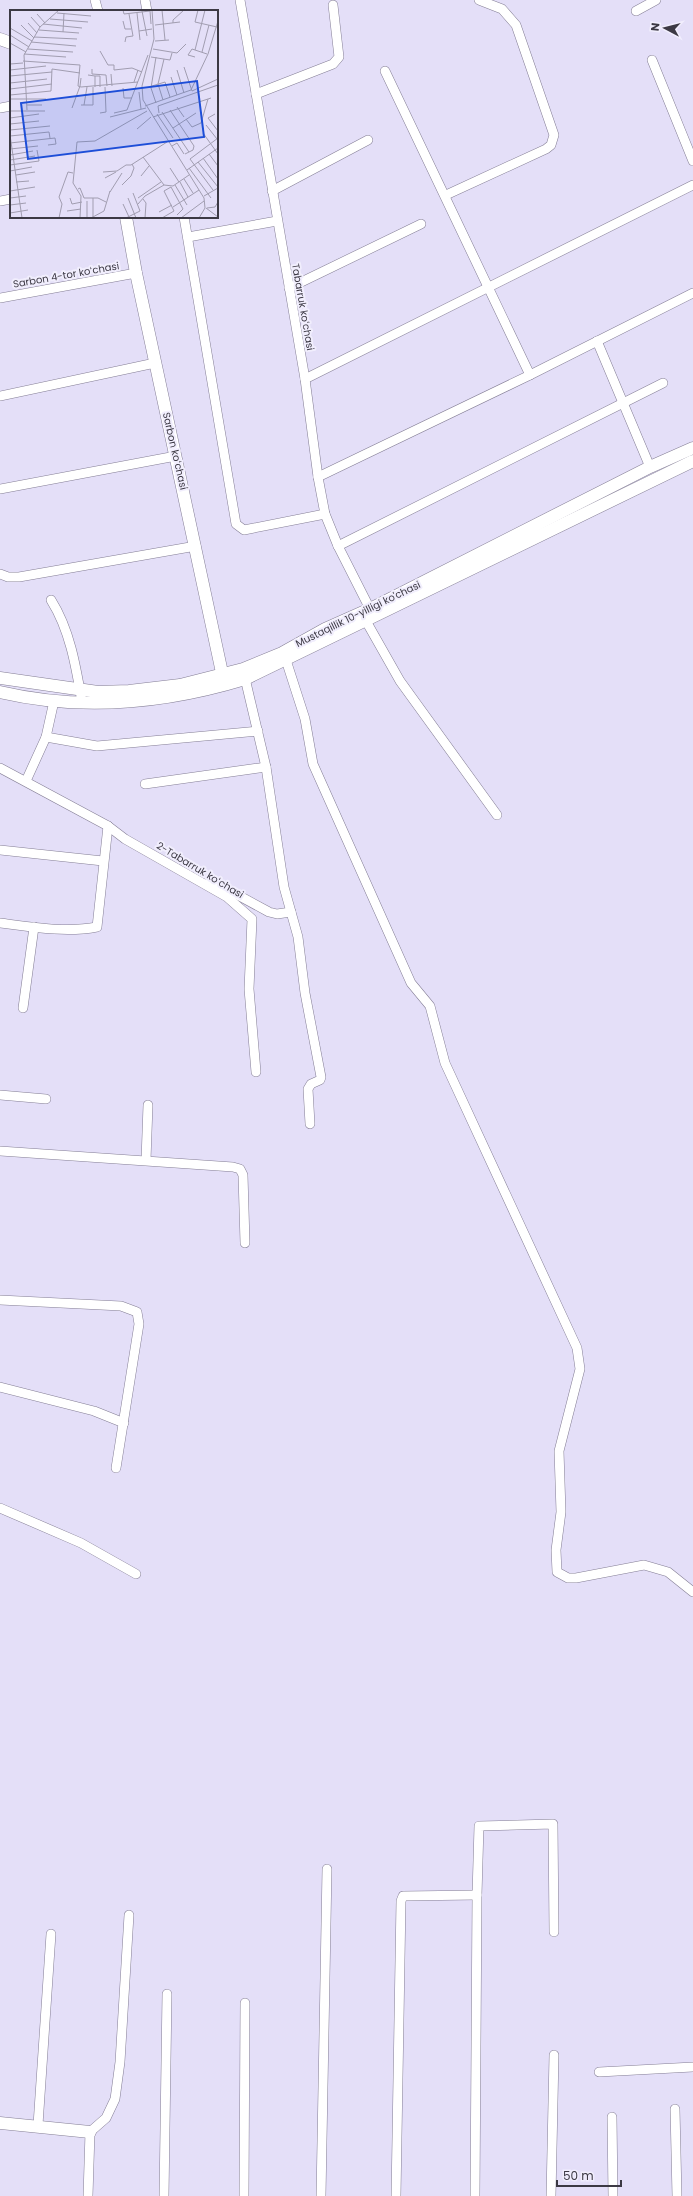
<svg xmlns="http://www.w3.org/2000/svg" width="693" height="2196" font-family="Poppins,sans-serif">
<rect width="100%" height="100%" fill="#e4dff8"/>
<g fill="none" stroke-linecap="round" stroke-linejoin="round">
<!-- street casing -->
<g stroke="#847e95" stroke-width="10">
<g id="street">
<path d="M95 0 98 11"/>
<path d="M145 0 147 11"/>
<path d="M240 0 305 379 318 477 325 514 338 546 370 609"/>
<path d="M636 11 656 0"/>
<path d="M652 60 693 161"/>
<path d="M385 71 530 375"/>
<path d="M256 94 333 64 339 57 333 5"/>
<path d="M0 108 11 106"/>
<path d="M272 191 368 140"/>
<path d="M446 195 546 149 551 145 554 135 516 25 502 9 479 0"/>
<path d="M0 201 11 199"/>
<path d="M184 217 236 524 244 530 325 514"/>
<path d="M188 237 277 221"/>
<path d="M289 288 421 224"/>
<path d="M0 298 136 273"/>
<path d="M597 341 650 467"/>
<path d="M305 379 693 185"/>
<path d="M0 396 155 363"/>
<path d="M318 477 530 375 693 293"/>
<path d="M0 489 176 456"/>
<path d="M338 546 663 383"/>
<path d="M0 574 8 577H19L196 546"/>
<path d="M51 600C70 630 76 667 82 702"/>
<path d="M366 621 400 681 497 815"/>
<path d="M286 660 305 719 313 764 411 983 430 1006 445 1063 577 1348 580 1369 559 1451 561 1512 556 1550 557 1572 568 1578H576L644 1565 668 1572 693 1592"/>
<path d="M244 674 266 767 284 887 298 937 305 993 321 1077 320 1080 311 1084 308 1089 310 1124"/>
<path d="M46 737 97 746 258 731"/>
<path d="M0 768 108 826 125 839 227 897 252 919 249 989 256 1072"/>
<path d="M26 781 46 737 54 701"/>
<path d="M145 784 266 767"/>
<path d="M0 850 103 861"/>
<path d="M210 880 269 912 277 914 291 912"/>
<path d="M0 923C31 927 66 933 97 927L108 826"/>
<path d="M23 1008 34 927"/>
<path d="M0 1095 46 1099"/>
<path d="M0 1151 233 1167 240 1169 243 1175 245 1243"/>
<path d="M146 1160 148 1105"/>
<path d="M0 1300 121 1306 137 1312 139 1324 116 1468"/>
<path d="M0 1387 94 1411 124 1423"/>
<path d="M0 1508 81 1543 136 1574"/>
<path d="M599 2072 693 2067"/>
<path d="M675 2109 677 2196"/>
<path d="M612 2117 613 2196"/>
<path d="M38 2125 51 1934"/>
<path d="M88 2196 90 2132 106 2118 115 2099 120 2062 129 1915"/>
<path d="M164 2196 167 1994"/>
<path d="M244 2196 245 2003"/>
<path d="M321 2196 327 1869"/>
<path d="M396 2196 401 1901 403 1896 477 1895"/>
<path d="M475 2196 477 1895 479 1826 553 1824 554 1932"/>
<path d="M551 2196 554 2055"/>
</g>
</g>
<!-- secondary casing -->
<g stroke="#847e95" stroke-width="13">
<g id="secondary">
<path d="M0 39 11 43"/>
<path d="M126 217 136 273 224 682"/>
<path d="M0 678 98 692 129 691 180 685 243 669 282 653 325 629 370 609 650 467 693 448"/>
<path d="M0 692C81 711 166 703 245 679L693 461"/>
<path d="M0 2123 90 2132"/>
</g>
</g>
<!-- street -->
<use href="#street" stroke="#fff" stroke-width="9"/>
<!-- secondary -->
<use href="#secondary" stroke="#fff" stroke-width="12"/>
</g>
<g text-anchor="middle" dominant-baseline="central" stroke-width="4" stroke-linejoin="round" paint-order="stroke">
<!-- street labels -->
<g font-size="10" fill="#3c3944" stroke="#f1eefd">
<text transform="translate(66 275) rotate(-10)">Sarbon 4-tor koʻchasi</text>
<text transform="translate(303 307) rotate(80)">Tabarruk koʻchasi</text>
<text transform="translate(175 451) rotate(77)">Sarbon koʻchasi</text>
<text transform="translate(358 614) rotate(-26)">Mustaqillik 10-yilligi ko'chasi</text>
<text transform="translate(200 870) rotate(31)">2-Tabarruk koʻchasi</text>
</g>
</g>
<!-- overview -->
<g transform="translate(10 10)">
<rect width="208" height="208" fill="#e4dff8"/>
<path fill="none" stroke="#a19db0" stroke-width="1" d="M113 0 114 4 140 1M142 0 144 29 132 76 133 90 194 188 195 198 189 208M152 0 155 30M188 0 185 12 207 17M132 1 137 26M140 1 141 14M47 3 81 6M127 3 130 30M27 4 35 13M21 7 30 17M40 9 78 12M113 11 115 19H121M18 13 27 23M163 13V10L174 0M33 14 72 18M11 15 24 28M145 15 170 12M0 18 22 31M29 20 69 23M129 21 142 19M53 22 54 3M0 25 19 37M24 27 67 29M145 31 159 30M21 32 66 36M115 32 116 27 123 26 119 4M0 33 16 42M18 39 63 42M143 39 167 43 176 34M185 40 195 0M90 41 98 55H104V60L122 58 132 62M192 42 199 15M14 44 56 47M141 47 160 50 162 43M185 47 178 45 182 39 197 44M13 51 70 55 68 76 71 77 128 72M0 54 13 53M174 57 182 81 208 69M82 59V64L96 65 97 76M0 60 36 56M167 60 174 83M101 64 102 76M78 65 85 66V77M0 66 42 62M85 66H90V77M161 67 167 85M124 72 128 60M0 73 37 69M142 76 155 72 160 87M113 78 114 88H122M0 79 42 74M129 82 131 99M0 85 41 81 42 59 70 63M0 89H36M153 90 148 74 154 49M146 93 141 78 146 47M17 95H32M71 95H83V77M74 95 77 77M135 96 181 80 198 44 208 11M167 97 174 107M62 98 70 76 71 68M17 100 14 45 30 17 49 0M160 100 184 136 183 140 179 142M0 101H35M152 102 179 142 175 144M90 103 96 102 95 77M104 103 117 100 138 45M149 103 148 96 208 75M147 104 163 128M205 104 198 108 208 121M100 107 136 98M143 107 201 88M0 108 29 104M176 109 182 117 191 113 198 89M0 114 29 111M196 115 207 129M163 118 186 103M127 119 141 107M0 120 40 116M193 123 208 144M0 125 12 208M0 126 39 122 40 128M0 133 45 128 46 134 38 135M162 136 167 133 174 144M0 139 28 136M199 144 208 156M0 145 23 141M133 147 154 175M193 148 208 169M0 150 25 146M188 152 208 177M0 155 29 151 27 140M160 158 169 172M179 158 201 188M177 160 208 138M0 161 22 157M93 162 107 161 116 155H121L157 132M6 165 25 162M131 166 139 156M95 168 106 162M174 169 183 183M6 172 19 171M170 172 178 187M112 175 121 166 124 158 122 154M154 175 163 176 179 165M165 175 177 195M161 177 173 199 167 205M68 179 70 178 74 188H88L96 192M203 180 180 149 208 128M0 181 25 177M100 182 112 163M194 186 208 178M0 188 16 186M60 188 62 194 72 192M83 188V207M118 188 126 208M128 188 151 172M133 189 136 193 135 208M113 194 119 207M128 194 135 186 154 175M0 195 16 193M163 197 189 180M196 198 208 207M197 198 205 197 208 192M57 201 71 199M149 202 162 195M0 203 18 200M49 208 52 194 49 187 58 162 63 163M70 208 71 186 63 173 67 132 85 131 137 101M77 208V191M81 208 94 201 100 181M116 208 130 201 123 183M152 208 164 201 154 181 161 177M171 208 194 191"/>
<path fill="#1d4ed8" fill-opacity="0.15" stroke="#1d4ed8" stroke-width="2" d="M187 71 194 127 18 149 11 93Z"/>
<rect width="208" height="208" fill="none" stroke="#3c3944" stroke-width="2"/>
</g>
<!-- north arrow -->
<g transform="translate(665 28) rotate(277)" stroke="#f1eefd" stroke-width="3" paint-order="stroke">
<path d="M0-3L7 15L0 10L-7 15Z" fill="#3c3944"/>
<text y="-6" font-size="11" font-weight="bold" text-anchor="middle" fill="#3c3944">N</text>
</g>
<!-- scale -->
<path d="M557 2180v6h64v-6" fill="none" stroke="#3c3944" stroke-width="2"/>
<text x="563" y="2180" font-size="12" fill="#3c3944" stroke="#f1eefd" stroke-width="3" paint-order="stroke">50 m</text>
</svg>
